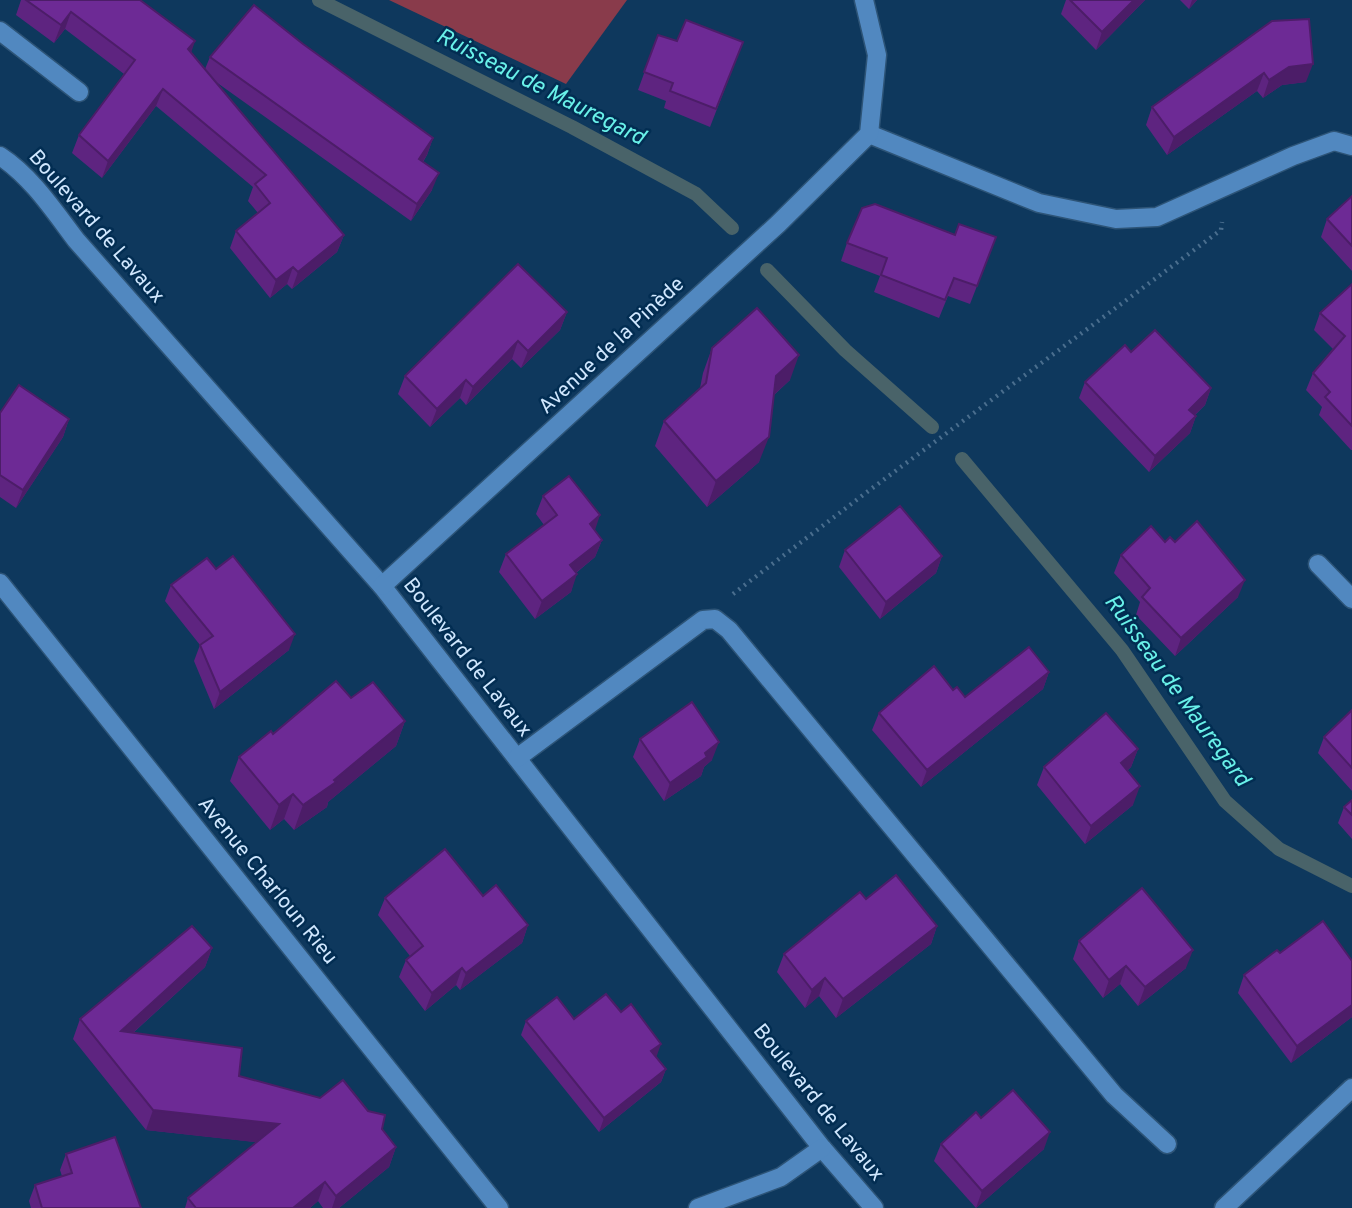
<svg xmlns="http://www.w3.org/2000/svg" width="1352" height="1208" font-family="Overpass,sans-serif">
<rect width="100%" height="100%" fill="#0e385d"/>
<!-- green -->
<path fill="#893b4b" d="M389 0H627L566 84Z"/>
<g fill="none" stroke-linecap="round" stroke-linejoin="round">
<!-- stream -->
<g stroke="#496369" stroke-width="14">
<path d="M319 0 572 127 696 194 732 228"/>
<path d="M767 270 845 350 932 427"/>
<path d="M962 459 1122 650 1225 801 1279 849 1352 886"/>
</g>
<!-- minor casing -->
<g stroke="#2d5477" stroke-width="21">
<g id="minor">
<path d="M0 31 79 92"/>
<path d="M869 134 1039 203 1116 219 1157 217 1293 156 1334 141 1352 146"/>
<path d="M0 156C31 176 54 211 76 240L382 586 822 1148 874 1208"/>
<path d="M1318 564 1352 599"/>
<path d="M0 583 499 1208"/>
<path d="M382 586 778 224 869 134 877 55 864 0"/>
<path d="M517 758 703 620 715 619 729 630 1114 1095 1167 1144"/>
<path d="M698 1208 781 1177 822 1148"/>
<path d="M1224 1208 1352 1088"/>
</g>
</g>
<!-- path -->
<path stroke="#4a6e8e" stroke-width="4.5" stroke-dasharray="2 5" stroke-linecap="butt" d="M733 594 863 495 1221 230 1222 222"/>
<!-- minor -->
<use href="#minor" stroke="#5188c0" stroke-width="18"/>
</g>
<!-- wall -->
<g fill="#5e2480">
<path d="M21 0H140L191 52 205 69 210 57 303 44 433 138 427 155 423 162 432 190 411 221 216 82 344 235 337 252 292 289 287 284 270 298 230 248 236 231 258 213 248 201 253 187 156 106 102 178 72 153 79 135 124 74 65 29 54 43 16 15Z"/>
<path d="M1066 0H1145L1096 50 1061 14Z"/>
<path d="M1180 0H1197L1189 9Z"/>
<path d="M1272 21 1306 82 1282 85 1263 98 1257 91 1167 155 1146 125 1152 107Z"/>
<path d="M658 35 677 41 743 42 710 127 664 108 666 101 638 90Z"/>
<path d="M1352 196V271L1321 237 1327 219Z"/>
<path d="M955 235 996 237 970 304 948 296 939 318 874 292 880 276 841 261 847 243Z"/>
<path d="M1352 284V450H1351L1319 415 1322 407 1306 390 1313 373 1333 349 1314 330 1320 313Z"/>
<path d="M567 312 560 330 521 368 512 359 466 405 460 398 430 427 398 394 405 376Z"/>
<path d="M712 348 790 380 774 395 759 462 707 507 655 446 664 421 700 388 703 373Z"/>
<path d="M1131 352 1211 388 1205 405 1195 415 1196 416 1190 433 1149 472 1079 398 1085 382Z"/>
<path d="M0 413 69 419 63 437 16 508 0 497Z"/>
<path d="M543 496 602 540 595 557 576 573 571 592 535 619 499 572 506 554 544 525 536 514Z"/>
<path d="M1165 542H1175L1238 597 1175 656 1136 615 1140 602 1114 573 1121 555Z"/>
<path d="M845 550 942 556 936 573 880 619 839 567Z"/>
<path d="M216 569 289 650 214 709 194 661 200 645 165 601 171 585Z"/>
<path d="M1049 672 1043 689 921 787 872 730 879 713 953 690 965 697Z"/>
<path d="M351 698 405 721 396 746 328 802 327 807 294 830 284 819 270 830 230 781 239 757 273 734Z"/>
<path d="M1352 710V791L1318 753 1324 737Z"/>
<path d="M640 739 712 760 704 767 701 776 664 801 633 757Z"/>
<path d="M1138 749 1131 767 1127 771 1133 805 1085 844 1037 785 1044 767Z"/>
<path d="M1352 800V839L1338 823 1344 807Z"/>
<path d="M483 896 528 925 522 943 460 990 456 985 425 1011 399 977 406 960 410 956 378 915 385 898Z"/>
<path d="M866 899 937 926 931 944 836 1018 819 996 805 1008 777 972 784 954Z"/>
<path d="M1079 941 1186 968 1138 1006 1120 984 1103 998 1073 959Z"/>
<path d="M212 948 205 967 133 1033 239 1076 382 1129 396 1147 389 1167 339 1208H323L318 1201 310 1208H185L188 1198 257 1142 146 1130 73 1039 80 1019Z"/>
<path d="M1280 953 1352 961V1017L1291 1063 1238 993 1244 975Z"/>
<path d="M574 1019 656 1057 666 1069 661 1082 599 1132 521 1035 526 1021Z"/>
<path d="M981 1118 1044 1149 976 1208 934 1161 941 1144Z"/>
<path d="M66 1154 141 1208H31L29 1201 35 1185 62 1176 60 1170Z"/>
</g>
<!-- shaded-wall -->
<g fill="#4c1d68">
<path d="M1134 0H1145L1096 50 1102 32Z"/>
<path d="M1192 0H1197L1189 9Z"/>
<path d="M71 12 65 29 54 43 61 25Z"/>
<path d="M195 41 189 59 188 49Z"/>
<path d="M1313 64 1306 82 1282 85 1263 98 1269 80 1289 67Z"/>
<path d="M1264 73 1257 91 1167 155 1174 137Z"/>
<path d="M163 89 156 106 102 178 108 161Z"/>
<path d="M433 138 427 155 413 176 419 159Z"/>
<path d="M439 173 432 190 411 221 417 204Z"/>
<path d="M344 235 337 252 292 289 298 272Z"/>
<path d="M293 267 287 284 270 298 276 280Z"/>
<path d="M567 312 560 330 521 368 528 351Z"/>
<path d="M518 341 512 359 466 405 473 387Z"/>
<path d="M799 355 790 380 767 401 776 376Z"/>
<path d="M466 380 460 398 430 427 437 409Z"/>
<path d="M1211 388 1205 405 1183 426 1189 410Z"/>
<path d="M1196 416 1190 433 1149 472 1155 456Z"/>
<path d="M69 419 63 437 16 508 23 490Z"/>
<path d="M769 437 759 462 707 507 716 481Z"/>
<path d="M600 515 594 533 590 524Z"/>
<path d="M602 540 595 557 563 583 570 565Z"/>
<path d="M942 556 936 573 880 619 886 602Z"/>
<path d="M577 574 571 592 535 619 542 601Z"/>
<path d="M1245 580 1238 597 1175 656 1181 638Z"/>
<path d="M295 634 289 650 214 709 220 692Z"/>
<path d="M1049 672 1043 689 921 787 927 770Z"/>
<path d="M405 721 396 746 328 802 327 807 294 830 303 805Z"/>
<path d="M719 742 712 760 704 767 701 776 664 801 670 783Z"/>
<path d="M1138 749 1131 767 1115 781 1121 763Z"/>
<path d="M1140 786 1133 805 1085 844 1091 826Z"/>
<path d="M293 794 284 819 270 830 279 805Z"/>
<path d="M528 925 522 943 460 990 466 973Z"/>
<path d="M937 926 931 944 836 1018 843 999Z"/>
<path d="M212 948 205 967 114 1050 121 1031Z"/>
<path d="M1193 950 1186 968 1138 1006 1145 987Z"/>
<path d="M1126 966 1120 984 1103 998 1109 980Z"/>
<path d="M462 968 456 985 425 1011 432 993Z"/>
<path d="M825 978 819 996 805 1008 812 990Z"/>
<path d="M1352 1005V1017L1291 1063 1297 1046Z"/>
<path d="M661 1044 656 1058 651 1051Z"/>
<path d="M666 1069 661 1082 599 1132 604 1118Z"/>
<path d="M153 1110 279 1124 272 1144 146 1130Z"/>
<path d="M1050 1132 1044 1149 976 1208 982 1191Z"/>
<path d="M396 1147 389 1167 339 1208H332L336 1196Z"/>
<path d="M325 1182 318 1201 310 1208H293Z"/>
</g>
<!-- building -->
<g fill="#6d2a95" stroke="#4c1d68" stroke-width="2">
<path d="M26 0H140L195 41 188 49 344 235 298 272 293 267 276 280 236 231 270 203 255 184 266 175 163 89 108 161 79 135 135 60 71 12 61 25Z"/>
<path d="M1070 0H1134L1102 32Z"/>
<path d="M254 5 303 44 433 138 419 159 439 173 417 204 210 57Z"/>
<path d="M1309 19 1313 64 1289 67 1269 80 1264 73 1174 137 1152 107 1272 21Z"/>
<path d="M686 20 743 42 716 109 670 91 673 83 644 72 658 35 677 41Z"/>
<path d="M1352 196V246L1327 219Z"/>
<path d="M875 204 955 235 959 224 996 237 977 286 954 278 945 300 881 275 887 258 847 243 862 208Z"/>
<path d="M518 264 567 312 528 351 518 341 473 387 466 380 437 409 405 376Z"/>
<path d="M1352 284V426L1325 397 1330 392 1313 373 1345 336 1320 313Z"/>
<path d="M757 308 799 355 776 376 769 437 716 481 664 421 706 383 712 348Z"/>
<path d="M1155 330 1211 388 1189 410 1196 416 1155 456 1085 382 1125 345 1131 352Z"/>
<path d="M19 385 69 419 23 490 0 475V413Z"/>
<path d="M569 476 600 515 590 524 602 540 570 565 577 574 542 601 506 554 557 515 543 496Z"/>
<path d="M900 506 942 556 886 602 845 550Z"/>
<path d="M1197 521 1245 580 1181 638 1142 597 1150 588 1121 555 1151 526 1165 542 1170 537 1175 542Z"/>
<path d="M233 556 295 634 220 692 200 645 213 636 171 585 207 558 216 569Z"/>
<path d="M1029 647 1049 672 927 770 879 713 934 666 953 690 957 687 965 697Z"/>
<path d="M336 681 351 698 373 682 405 721 334 780 336 782 303 805 293 794 279 805 239 757 271 731 273 734Z"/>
<path d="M692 702 719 742 705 753 707 757 670 783 640 739Z"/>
<path d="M1352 710V768L1324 737Z"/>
<path d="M1106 713 1138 749 1121 763 1140 786 1091 826 1044 767Z"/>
<path d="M1352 800V815L1344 807Z"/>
<path d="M445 849 483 896 496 885 528 925 466 973 462 968 432 993 406 960 423 946 385 898Z"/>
<path d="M896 875 937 926 843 999 825 978 812 990 784 954 860 892 866 899Z"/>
<path d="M1142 888 1193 950 1145 987 1126 966 1109 980 1079 941Z"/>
<path d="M1323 921 1352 961V1005L1297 1046 1244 975 1277 950 1280 953Z"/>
<path d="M192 926 212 948 121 1031 242 1048 239 1076 320 1098 343 1080 368 1111 385 1115 382 1129 396 1147 336 1196 325 1182 293 1208H196L188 1198 279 1124 153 1110 80 1019Z"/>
<path d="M606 994 621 1012 631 1004 661 1044 651 1051 666 1069 604 1118 526 1021 557 997 574 1019Z"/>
<path d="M1013 1090 1050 1132 982 1191 941 1144 976 1112 981 1118Z"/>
<path d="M115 1137 141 1208H42L35 1185 72 1173 66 1154Z"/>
</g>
<g text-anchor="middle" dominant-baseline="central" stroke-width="5" stroke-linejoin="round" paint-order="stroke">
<!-- street labels -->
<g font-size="21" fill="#d0e7fe" stroke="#022d52">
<text transform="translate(96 227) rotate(49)">Boulevard de Lavaux</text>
<text transform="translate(612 346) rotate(-43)">Avenue de la Pinède</text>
<text transform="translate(467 658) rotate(52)">Boulevard de Lavaux</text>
<text transform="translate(267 881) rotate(51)">Avenue Charloun Rieu</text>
<text transform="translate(818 1103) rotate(51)">Boulevard de Lavaux</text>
</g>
<!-- water labels -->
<g font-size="23" font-style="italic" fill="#69f1e9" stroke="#022d52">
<text transform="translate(540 88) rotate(27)">Ruisseau de Mauregard</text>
<text transform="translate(1176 691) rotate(54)">Ruisseau de Mauregard</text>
</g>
</g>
</svg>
